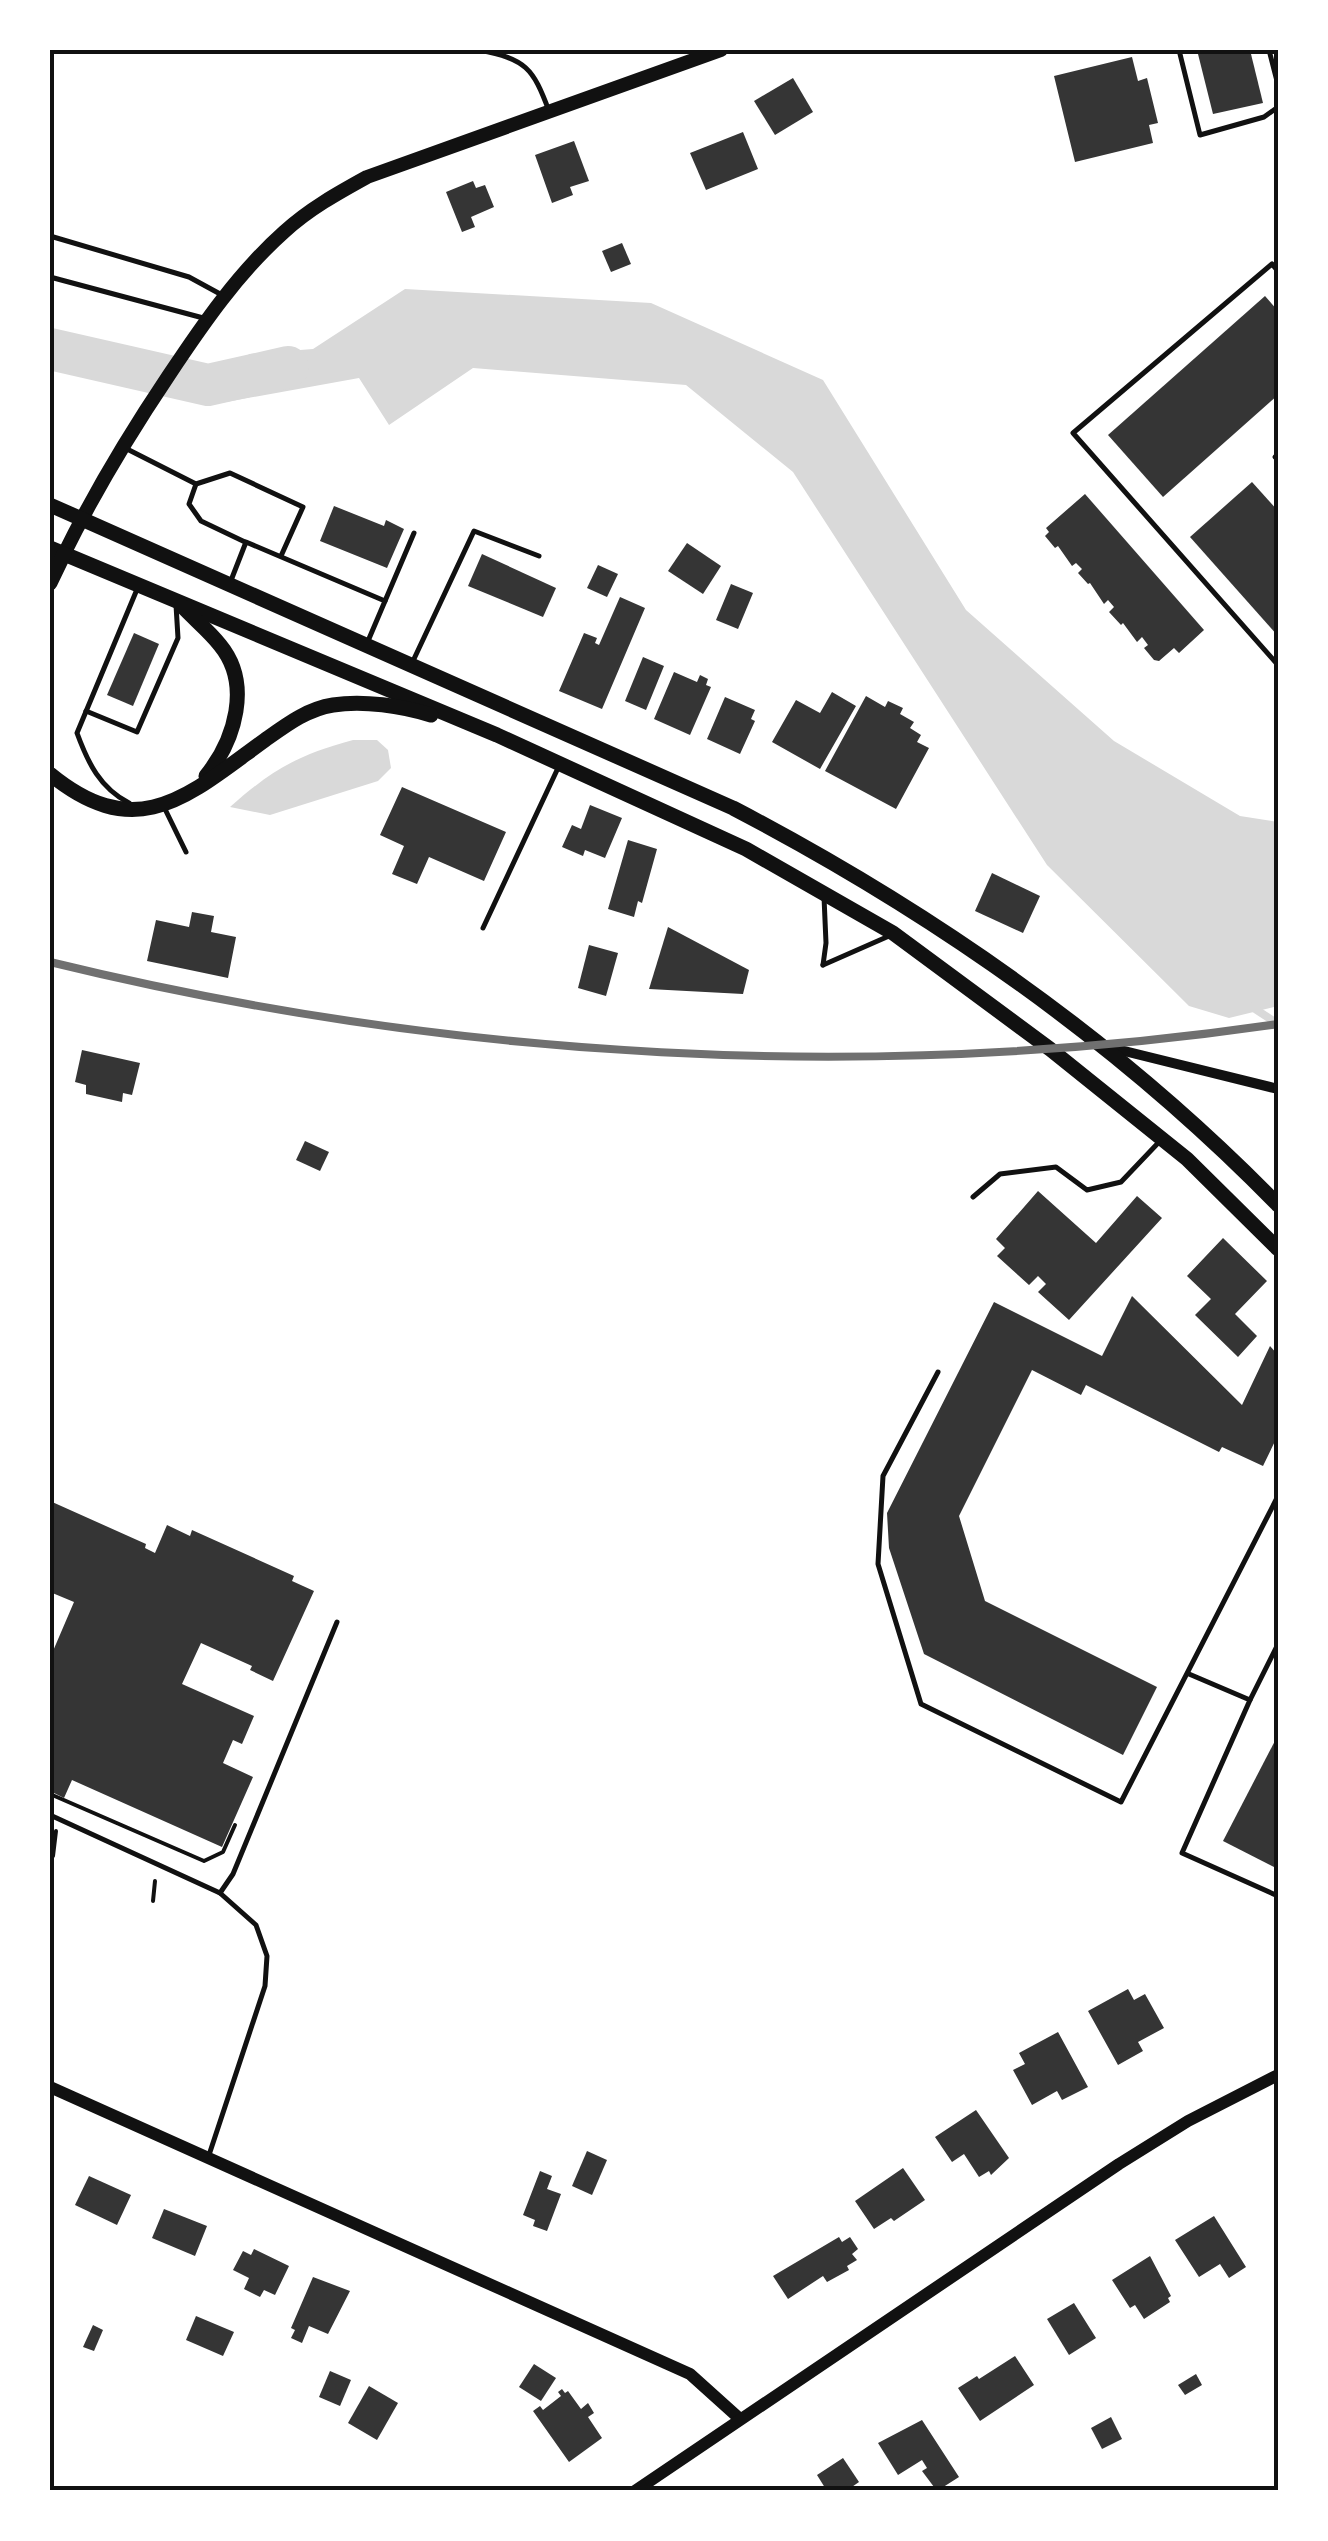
<svg xmlns="http://www.w3.org/2000/svg" width="1328" height="2541" font-family="'Space Grotesk',sans-serif">
<rect width="100%" height="100%" fill="#fff"/>
<!-- water -->
<g fill="#d9d9d9">
<path d="M405 289 651 303 823 380 966 610 1114 741 1240 816 1278 822V1006L1229 1018 1189 1006 1047 865 793 472 686 385 473 368 389 425 359 378 215 404 249 354 313 349Z"/>
<path d="M353 740H377L388 750 391 768 378 781 270 815 230 807C273 769 298 755 353 740Z"/>
</g>
<g fill="none" stroke-linecap="round" stroke-linejoin="round">
<!-- stream -->
<path stroke="#d9d9d9" stroke-width="8" d="M1252 1007 1278 1024"/>
<!-- river -->
<path stroke="#d9d9d9" stroke-width="42" d="M50 349 208 385 288 367"/>
</g>
<!-- building -->
<g fill="#353535">
<path d="M1197 50H1250L1263 103 1213 114Z"/>
<path d="M1132 57 1138 81 1147 78 1158 123 1149 125 1153 143 1075 162 1054 76Z"/>
<path d="M793 78 813 112 775 135 754 101Z"/>
<path d="M743 132 758 169 706 190 690 153Z"/>
<path d="M574 141 589 181 570 187 573 195 552 203 535 155Z"/>
<path d="M473 181 476 188 485 185 494 207 471 217 475 227 462 232 446 192Z"/>
<path d="M622 243 631 264 611 272 602 251Z"/>
<path d="M1265 296 1278 311V395L1163 497 1108 435Z"/>
<path d="M1252 482 1278 511V636L1190 537Z"/>
<path d="M1085 494 1204 630 1179 653 1174 648 1159 661 1154 660 1144 648 1148 645 1142 637 1137 642 1123 623 1121 625 1109 612 1114 607 1108 600 1104 604 1090 583 1088 584 1078 573 1082 569 1076 563 1072 566 1058 546 1055 548 1045 536 1049 532 1046 528Z"/>
<path d="M334 506 384 526 386 520 404 529 387 568 320 541Z"/>
<path d="M687 543 721 566 703 594 668 571Z"/>
<path d="M482 554 556 588 543 617 468 586Z"/>
<path d="M598 565 618 574 607 597 587 588Z"/>
<path d="M731 584 753 593 738 629 716 620Z"/>
<path d="M620 597 645 608 602 709 559 691 584 633 597 638 595 643 599 645Z"/>
<path d="M134 633 159 644 133 706 107 695Z"/>
<path d="M643 657 664 666 646 710 625 701Z"/>
<path d="M674 672 697 682 700 675 708 679 706 685 711 687 690 735 654 719Z"/>
<path d="M832 692 856 706 820 769 772 742 796 700 820 713Z"/>
<path d="M866 696 885 707 888 701 903 708 900 714 914 722 910 728 921 735 917 742 929 748 896 809 825 771Z"/>
<path d="M725 697 755 710 751 719 755 721 740 754 707 739Z"/>
<path d="M402 787 506 832 484 881 429 857 417 884 392 874 404 846 380 835Z"/>
<path d="M590 805 622 818 605 858 585 850 583 856 562 847 572 825 581 829Z"/>
<path d="M628 840 657 849 642 903 638 901 634 917 608 909Z"/>
<path d="M992 873 1040 896 1023 933 975 911Z"/>
<path d="M192 912 214 916 211 932 236 937 228 978 147 961 156 920 189 927Z"/>
<path d="M668 927 749 970 743 994 649 989Z"/>
<path d="M589 945 618 953 606 996 578 988Z"/>
<path d="M82 1050 140 1063 132 1095 123 1093 122 1102 86 1094V1085L75 1082Z"/>
<path d="M305 1141 329 1152 320 1171 296 1160Z"/>
<path d="M1038 1191 1096 1243 1137 1196 1162 1218 1069 1320 1038 1292 1046 1284 1038 1276 1029 1285 997 1256 1005 1248 996 1239Z"/>
<path d="M1223 1238 1267 1281 1235 1314 1257 1336 1238 1357 1195 1315 1211 1299 1187 1276Z"/>
<path d="M1132 1296 1242 1405 1270 1346 1278 1355V1435L1263 1466 1222 1447 1219 1452 1086 1385 1081 1395 1032 1370 959 1516 985 1601 1157 1687 1123 1755 924 1654 889 1548 887 1513 994 1302 1102 1356Z"/>
<path d="M50 1501 146 1544 145 1548 155 1553 167 1525 190 1536 192 1530 294 1576 292 1581 314 1591 273 1681 250 1670 252 1666 201 1643 182 1684 254 1716 242 1744 233 1740 223 1763 253 1777 222 1847 72 1780 64 1798 50 1791V1658L74 1602 50 1592Z"/>
<path d="M1278 1735V1869L1223 1841Z"/>
<path d="M1128 1989 1134 2000 1145 1994 1164 2028 1138 2042 1143 2051 1118 2065 1088 2011Z"/>
<path d="M1058 2032 1088 2087 1062 2100 1057 2091 1032 2105 1013 2070 1025 2064 1019 2053Z"/>
<path d="M976 2110 1009 2158 991 2175 989 2171 979 2177 964 2154 952 2162 935 2137Z"/>
<path d="M587 2151 607 2160 592 2195 572 2186Z"/>
<path d="M903 2168 925 2200 894 2221 891 2218 874 2229 855 2201Z"/>
<path d="M540 2171 552 2176 547 2189 561 2194 547 2231 533 2226 535 2220 523 2215Z"/>
<path d="M89 2176 131 2195 117 2225 75 2205Z"/>
<path d="M164 2209 207 2226 195 2256 152 2238Z"/>
<path d="M1214 2216 1246 2267 1229 2278 1220 2264 1199 2277 1175 2240Z"/>
<path d="M839 2237 842 2242 850 2237 858 2249 852 2254 857 2260 847 2266 849 2270 827 2282 823 2276 788 2299 773 2276Z"/>
<path d="M254 2249 289 2266 275 2295 264 2290 260 2297 244 2289 249 2278 233 2270 243 2251 251 2255Z"/>
<path d="M1150 2256 1171 2296 1168 2298 1170 2302 1144 2319 1135 2305 1130 2308 1112 2280Z"/>
<path d="M313 2277 350 2291 328 2334 309 2326 302 2343 291 2338 295 2330 291 2328Z"/>
<path d="M1074 2303 1096 2338 1069 2355 1047 2319Z"/>
<path d="M196 2316 234 2332 223 2356 186 2340Z"/>
<path d="M93 2325 103 2330 94 2351 83 2347Z"/>
<path d="M1015 2356 1034 2385 980 2421 958 2388 977 2376 979 2379Z"/>
<path d="M534 2364 556 2378 541 2401 519 2387Z"/>
<path d="M330 2371 351 2380 340 2406 319 2397Z"/>
<path d="M1196 2374 1202 2385 1185 2395 1178 2385Z"/>
<path d="M369 2386 398 2403 377 2440 348 2423Z"/>
<path d="M562 2389 565 2393 568 2391 581 2409 588 2403 594 2413 588 2417 602 2438 569 2462 533 2411 540 2406 543 2410 561 2396 558 2392Z"/>
<path d="M1111 2417 1122 2439 1102 2449 1091 2428Z"/>
<path d="M922 2420 959 2477 937 2491 922 2471 927 2468 922 2460 898 2475 878 2443Z"/>
<path d="M843 2458 859 2482 846 2491H827L817 2475Z"/>
</g>
<g fill="none" stroke-linecap="round" stroke-linejoin="round">
<!-- path -->
<g stroke="#111" stroke-width="4">
<path d="M50 1794 204 1861 223 1852 235 1825"/>
<path d="M53 1856 56 1831"/>
<path d="M153 1901 155 1881"/>
</g>
<!-- service -->
<g stroke="#111" stroke-width="5">
<path d="M479 50C526 59 533 68 549 111"/>
<path d="M1179 50 1200 135 1264 117 1278 107"/>
<path d="M1269 50 1278 85"/>
<path d="M50 236 189 277 222 295"/>
<path d="M1278 271 1272 264 1073 433 1278 665"/>
<path d="M50 277 207 319"/>
<path d="M127 449 196 484 230 473 303 507 281 556"/>
<path d="M1275 457 1278 454"/>
<path d="M196 484 189 504 201 521 245 542"/>
<path d="M230 583 246 542 385 601 368 641"/>
<path d="M385 601 414 533"/>
<path d="M413 661 474 531 539 556"/>
<path d="M86 711 137 732 178 638 176 605"/>
<path d="M129 803C100 788 88 763 77 733L138 587"/>
<path d="M163 805 186 852"/>
<path d="M483 928 558 768"/>
<path d="M823 965 889 936"/>
<path d="M823 965 826 943 824 897"/>
<path d="M973 1197 1000 1174 1056 1167 1087 1190 1121 1182 1160 1141"/>
<path d="M938 1372 883 1476 878 1564 921 1704 1121 1802 1278 1496"/>
<path d="M1189 1674 1250 1700 1182 1853 1278 1896"/>
<path d="M1250 1700 1278 1644"/>
<path d="M50 1815 220 1893 256 1925 267 1956 265 1986 209 2155"/>
<path d="M220 1893 233 1874 337 1622"/>
</g>
<!-- minor -->
<path stroke="#111" stroke-width="10" d="M1104 1046 1278 1089"/>
<!-- tertiary -->
<g stroke="#111" stroke-width="12">
<path d="M50 2087 690 2374 740 2419"/>
<path d="M635 2491 1119 2164 1188 2121 1278 2075"/>
</g>
<!-- secondary -->
<path stroke="#111" stroke-width="14" d="M64 554C95 491 130 433 169 375 203 324 238 273 284 232 309 209 338 193 367 177L721 50"/>
<!-- primary -->
<g stroke="#111" stroke-width="15">
<path d="M50 505 733 808C934 913 1119 1042 1278 1205"/>
<path d="M50 548 497 735 746 849 893 933 1050 1049 1187 1159 1278 1249"/>
<path d="M50 583 64 554"/>
<path d="M182 606C194 619 209 631 220 645 252 684 235 740 206 776"/>
<path d="M50 774C138 846 189 795 265 740 286 725 307 709 333 705 363 700 402 706 431 715"/>
</g>
<!-- rail -->
<path stroke="#707070" stroke-width="8" d="M50 962C451 1060 869 1084 1278 1024"/>
</g>
<!-- border -->
<rect width="1328" height="2541" fill="none" stroke="#ffffff" stroke-width="105"/>
<rect x="52" y="52" width="1224" height="2436" fill="none" stroke="#111" stroke-width="4"/>
</svg>
